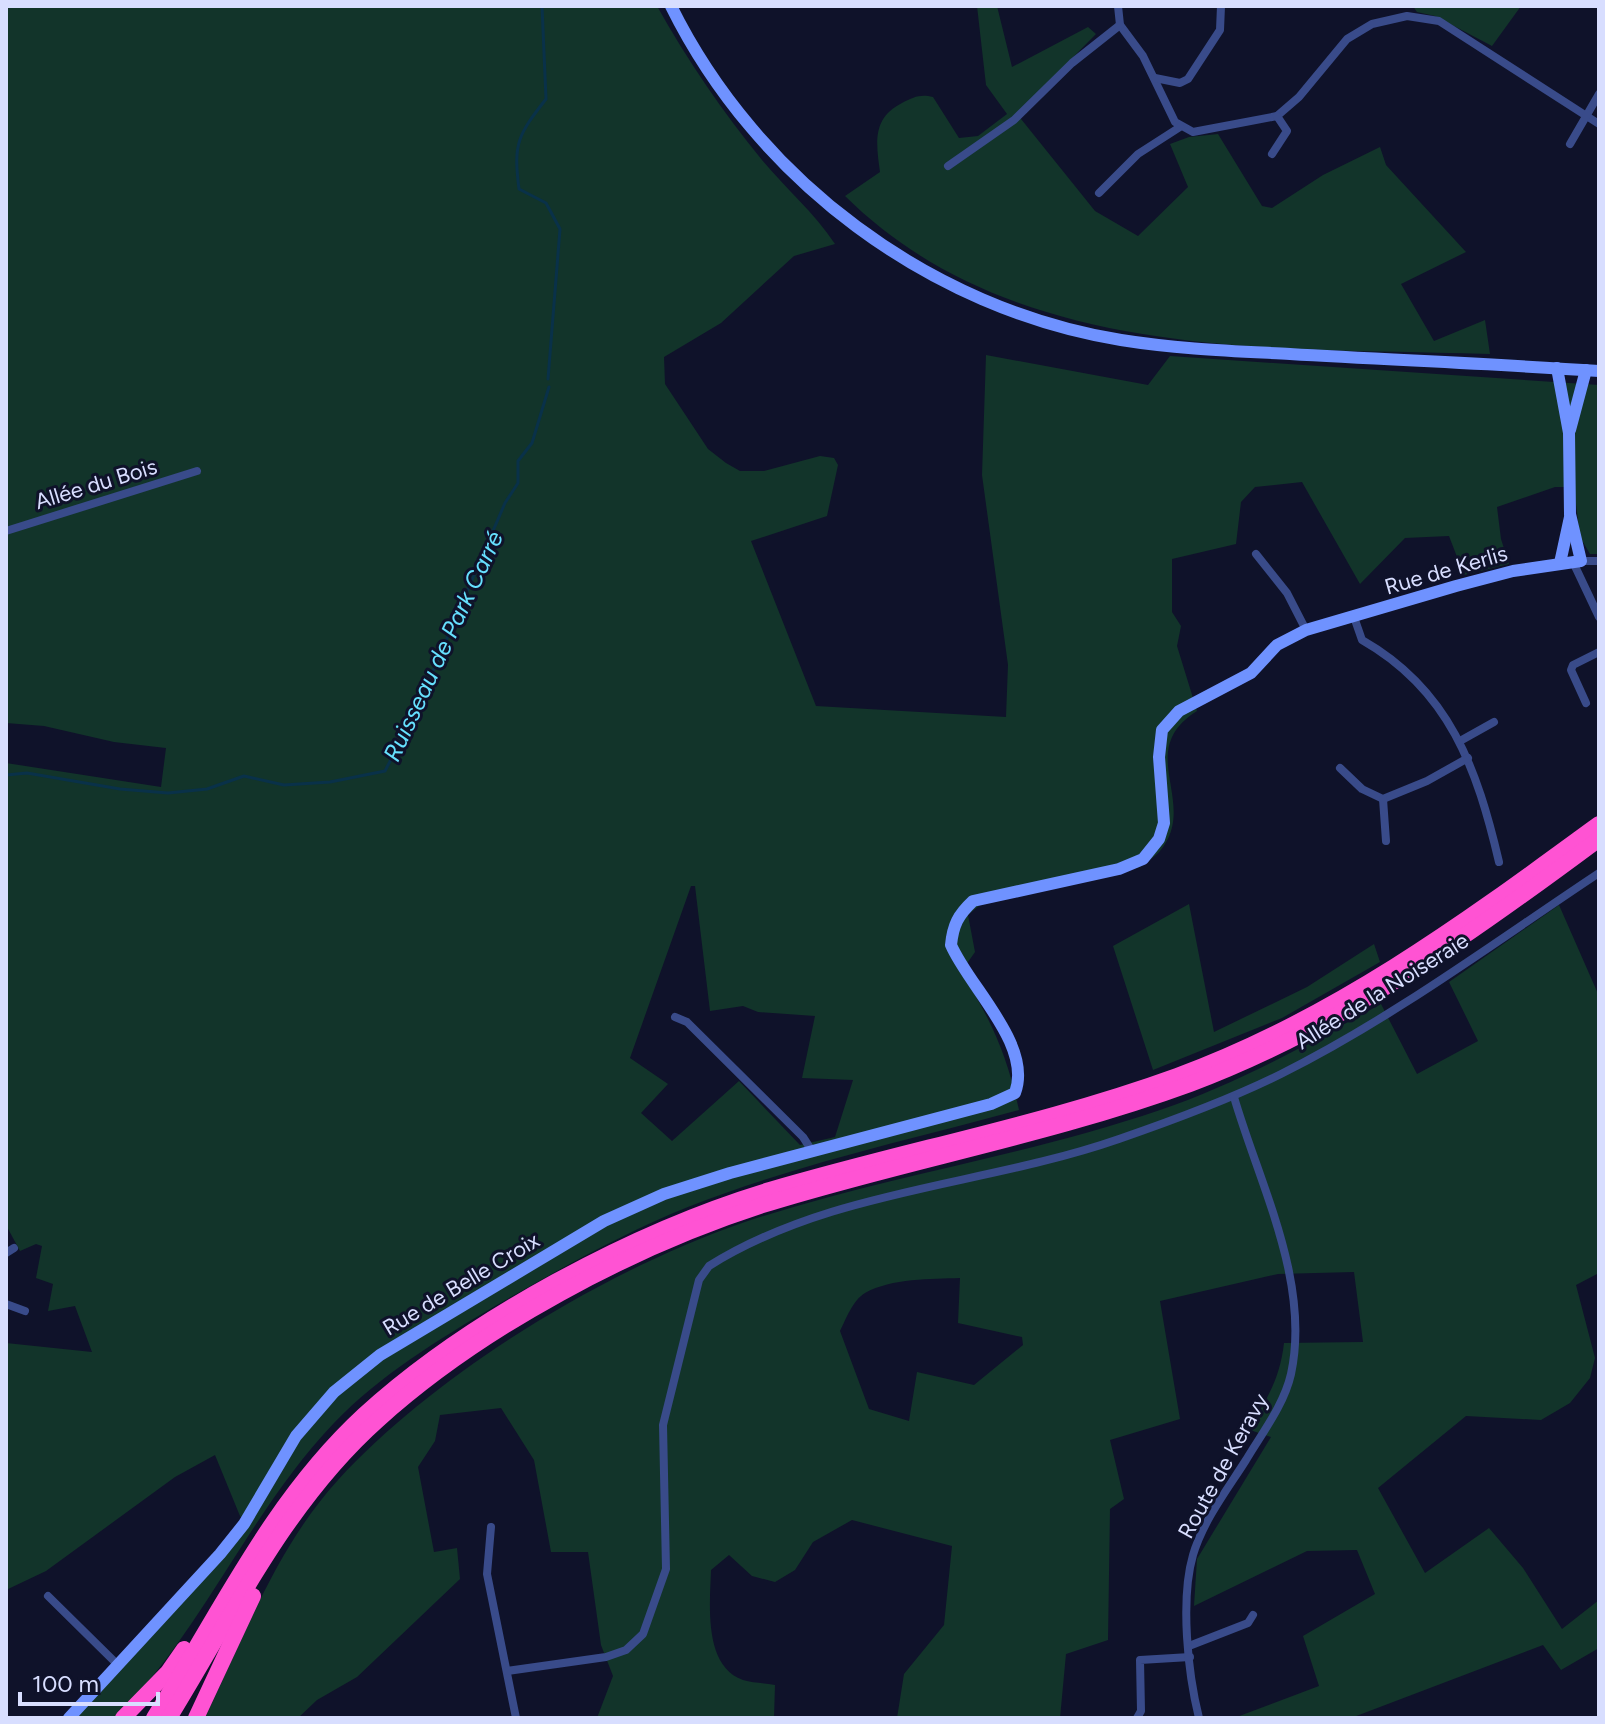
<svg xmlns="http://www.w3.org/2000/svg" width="1605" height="1724" font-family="Figtree,sans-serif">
<rect width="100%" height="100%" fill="#0f122a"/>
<!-- green -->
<g fill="#12342a" fill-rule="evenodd">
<path d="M6 6H657C688 61 722 111 762 160 786 189 814 212 835 244L794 256 721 323 664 357 665 384 708 449 726 463 740 471H764L820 456 834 458 838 465 827 516 751 541 816 706 1006 717 1008 665 982 475 986 355 1148 385 1170 356 1599 385V554H1590L1580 537 1574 487H1555L1497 507 1501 539 1509 564 1464 575 1449 536 1405 538 1360 584 1302 482 1255 487 1241 502 1236 544 1172 559V612L1181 626 1177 646 1197 711C1133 751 1200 803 1160 851 1155 857 1146 862 1140 867L980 905 968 915 975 952 961 972C991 1019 1007 1055 1019 1110 909 1140 794 1165 688 1207 621 1234 558 1270 495 1306 438 1340 380 1375 334 1423 249 1512 203 1631 115 1718H74L248 1526 240 1516 215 1455 175 1477 46 1571 6 1590V1343L92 1352 75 1306 48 1311 53 1284 36 1278 42 1246 36 1244 20 1251 6 1225V763L161 787 166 748 114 742 44 726 6 723ZM691 886H695L710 1011 743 1006 758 1012 815 1016 802 1078 853 1080 835 1137 800 1145 739 1081 672 1141 641 1113 668 1084 630 1058Z"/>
<path d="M977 6H997L1012 67 1088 27 1096 34 1017 114 1095 211 1138 236 1188 187 1170 144 1189 137 1218 134 1262 206 1272 208 1323 175 1380 147 1386 165 1466 252 1401 284 1434 341 1485 320 1490 354C1270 347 1014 363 845 196L880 172C876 143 872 118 902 103 914 97 920 94 933 97L959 138 978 136 1007 114 986 85Z"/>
<path d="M1413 6H1521L1492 46 1435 16 1417 12Z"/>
<path d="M1189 904 1214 1032 1307 987 1374 944 1380 962 1282 1018 1153 1070 1113 946Z"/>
<path d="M1559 905 1599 996V1273L1576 1285 1595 1358 1590 1378 1570 1403 1541 1420 1466 1416 1378 1488 1425 1573 1489 1528 1523 1568 1562 1629 1599 1600V1648L1561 1670 1543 1645 1351 1718H1234L1319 1686 1303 1636 1375 1594 1357 1550 1307 1551 1194 1606 1197 1559 1271 1437 1247 1429C1267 1401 1280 1378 1284 1343L1363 1342 1354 1272 1278 1274 1160 1301 1180 1419 1110 1440 1124 1499 1110 1509 1108 1640 1066 1654 1060 1718H897L904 1674 944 1625 952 1546 852 1520 813 1542 795 1570 775 1582 752 1576 729 1555 711 1570C710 1603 703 1666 743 1680 753 1683 765 1683 775 1685L774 1718H597L613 1676 601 1645 588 1552H551L534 1460 501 1408 440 1415 435 1441 418 1467 434 1552 457 1548 460 1579 357 1677 317 1700 298 1718H205C244 1637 276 1548 338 1480 437 1372 604 1271 742 1223 879 1177 1023 1157 1160 1110 1237 1084 1310 1043 1381 1004L1417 1074 1478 1041 1449 982ZM960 1278 958 1323 1022 1337 1023 1345 974 1385 917 1372 909 1421 869 1409 840 1331C846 1319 853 1300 865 1293 892 1278 931 1279 960 1278Z"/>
</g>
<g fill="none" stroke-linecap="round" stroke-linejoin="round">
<!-- stream -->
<g stroke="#093149" stroke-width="3">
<path d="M542 6 546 99C518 135 513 143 519 189L546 203 560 229 548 379"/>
<path d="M6 775 27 773 120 789 168 793 207 789 244 776 284 785 330 782 385 771 415 713 505 503 518 483V461L532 443 549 387"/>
</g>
<!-- street -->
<g stroke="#394b8a" stroke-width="8">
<path d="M1118 6 1120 25 1143 56 1175 122 1193 132 1277 116 1299 97 1347 39 1372 24 1407 16 1439 21 1599 124"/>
<path d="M1155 78 1180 83 1188 79 1220 30 1221 6"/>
<path d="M1570 144 1599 94"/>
<path d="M1272 154 1287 131 1277 116"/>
<path d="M948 166 1014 120 1072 63 1120 25"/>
<path d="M1099 193 1138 154 1180 127"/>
<path d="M6 531 197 471"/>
<path d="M1256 554 1287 593 1306 630"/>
<path d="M1581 561H1599"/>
<path d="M1573 562 1599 617"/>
<path d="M1354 617 1362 640C1450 690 1477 769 1499 862"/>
<path d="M1586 703 1571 670 1573 665 1599 652"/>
<path d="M1460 741 1494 722"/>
<path d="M1340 768 1362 789 1383 799 1427 781 1468 758"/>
<path d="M1383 799 1386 841"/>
<path d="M675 1017 687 1022 803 1137 812 1151"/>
<path d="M6 1253 14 1248"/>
<path d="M6 1304 25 1311"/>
<path d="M491 1527 487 1574 516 1718"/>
<path d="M48 1596 118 1665"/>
<path d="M1189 1646 1248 1623 1253 1615"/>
<path d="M507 1671 606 1657 626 1650 643 1634 666 1569 663 1425 699 1280 709 1266C832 1189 984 1186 1119 1139 1174 1120 1229 1100 1281 1074 1393 1018 1495 942 1599 873"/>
<path d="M1137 1718 1141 1711 1140 1660 1190 1657"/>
<path d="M1199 1718C1188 1674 1180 1600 1193 1555 1203 1521 1227 1490 1246 1460 1262 1433 1284 1405 1291 1374 1311 1282 1259 1183 1234 1097"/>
</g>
<!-- secondary -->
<g stroke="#6f92ff" stroke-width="12">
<path d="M671 6C757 180 930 309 1121 340 1177 349 1234 351 1290 354 1393 360 1496 364 1599 371"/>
<path d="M1570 430 1586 370"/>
<path d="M1560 563 1570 517"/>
<path d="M69 1718 220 1554 244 1524 296 1436 334 1392 380 1355 604 1221 664 1194 730 1173 991 1104 1015 1093C1033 1045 969 987 951 945 953 925 958 915 973 901L1119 869 1143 859 1159 839 1164 823 1159 757 1162 730 1179 711 1251 673 1277 645 1306 630 1456 586 1513 571 1581 561 1570 514 1569 433 1557 368"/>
</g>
<!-- highway -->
<g stroke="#ff53d3" stroke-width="16">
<path d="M123 1718 168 1672 184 1649"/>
<path d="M154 1718C219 1614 272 1500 364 1415 469 1319 634 1231 770 1190 905 1150 1045 1124 1177 1076 1335 1018 1465 922 1599 824"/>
<path d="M169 1718C233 1614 286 1502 378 1420 481 1327 632 1247 763 1205 904 1161 1051 1135 1190 1084 1342 1027 1470 935 1599 839"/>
<path d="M196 1718 253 1596"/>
</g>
</g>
<g text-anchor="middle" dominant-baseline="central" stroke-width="6" stroke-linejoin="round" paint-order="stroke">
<!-- street labels -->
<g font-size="22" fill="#d8deff" stroke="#0f122a">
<text transform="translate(96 484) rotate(-17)">Allée du Bois</text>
<text transform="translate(1446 570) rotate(-16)">Rue de Kerlis</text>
<text transform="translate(1382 991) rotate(-32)">Allée de la Noiseraie</text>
<text transform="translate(461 1284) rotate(-31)">Rue de Belle Croix</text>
<text transform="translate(1223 1466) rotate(-61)">Route de Keravy</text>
</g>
<!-- water labels -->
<g font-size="24" font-style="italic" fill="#66e1ff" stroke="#0f122a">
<text transform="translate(443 646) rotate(-65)">Ruisseau de Park Carré</text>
</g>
</g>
<!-- border -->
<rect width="1605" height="1724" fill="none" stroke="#d8deff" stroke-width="16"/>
<!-- scale -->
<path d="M20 1692v12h138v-12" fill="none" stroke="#d8deff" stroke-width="4"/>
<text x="32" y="1692" font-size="24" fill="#d8deff" stroke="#0f122a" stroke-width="6" paint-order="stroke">100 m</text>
</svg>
